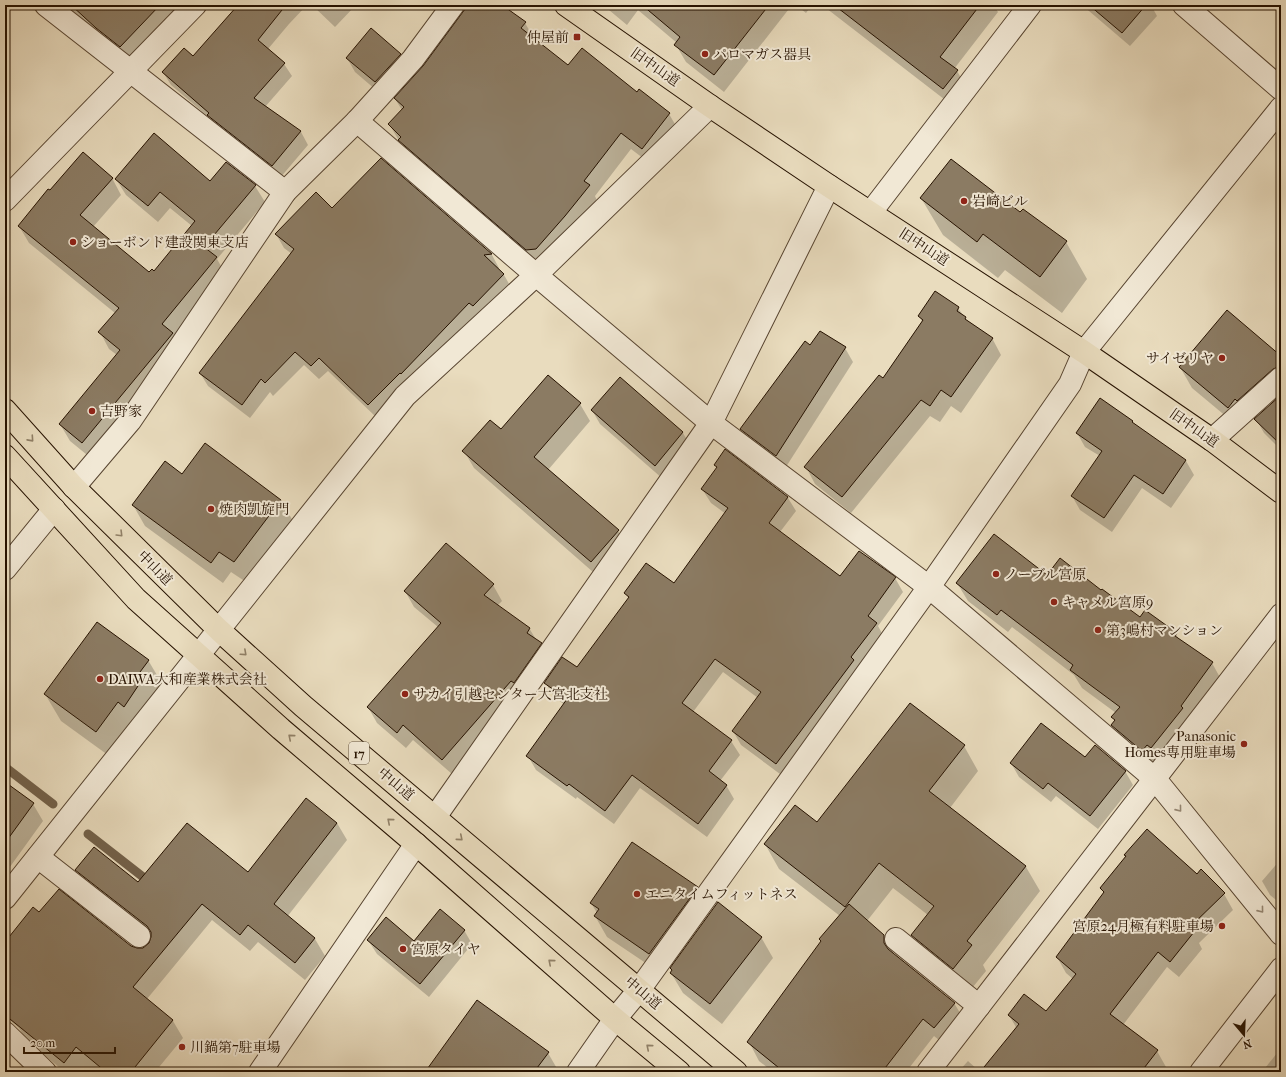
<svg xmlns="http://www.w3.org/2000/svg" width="1286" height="1077" font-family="'IM FELL French Canon','Noto Serif JP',serif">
<rect width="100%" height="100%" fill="#e9dcbe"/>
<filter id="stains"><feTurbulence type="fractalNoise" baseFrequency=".005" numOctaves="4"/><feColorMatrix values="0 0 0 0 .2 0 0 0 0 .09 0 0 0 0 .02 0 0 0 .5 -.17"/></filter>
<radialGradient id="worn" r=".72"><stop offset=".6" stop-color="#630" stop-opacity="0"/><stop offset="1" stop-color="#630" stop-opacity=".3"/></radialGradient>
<!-- shadow -->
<g fill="#0003">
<path d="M60 5H181L128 60 105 42 67 6 64 9Z"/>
<path d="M232 5H307L289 24 268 49 284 64 292 76 265 107 301 132 308 145 280 178 171 85 163 72 193 58 234 11 231 6Z"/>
<path d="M312 5H356L335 27Z"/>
<path d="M469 5H500L525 23 535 40 568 67 637 93 669 114 679 131 652 165 631 149 595 196 598 203 536 266 409 157 389 124 402 110 395 99 424 67Z"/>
<path d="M603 5H792L724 92 686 62 676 45 677 43 638 10 627 25Z"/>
<path d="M796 5H812L806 13Z"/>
<path d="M822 5H993L998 12 954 69 957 71 967 88 953 106Z"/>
<path d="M1082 5H1151L1157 16 1130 46Z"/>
<path d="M400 55 408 69 383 96 355 72 347 58Z"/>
<path d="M381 159 492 255 499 268H496L504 275 512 289 377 418 328 371 319 379 304 365 273 396 270 392 250 418 208 386 200 373 292 254 284 248 276 234 332 209Z"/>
<path d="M112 178 121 195 93 227 149 273H154L192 226 170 208 158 222 126 195 116 179 210 182 255 186 265 202 217 259 226 275 92 459 70 441 60 424 117 355 109 349 100 332 115 313 29 243 19 226 50 191Z"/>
<path d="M921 198 1020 213 1023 210 1066 242 1087 279 1062 313 1005 270 998 278 943 235Z"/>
<path d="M958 308 967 321 992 338 1001 355 961 413 951 406 940 422 930 416 851 513 815 484 806 467 883 379 923 323 919 316Z"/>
<path d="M811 346 845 348 853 362 784 470 749 443 741 429Z"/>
<path d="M1281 363V393L1240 428 1192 388 1180 367Z"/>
<path d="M548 376 580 404 590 421 548 470 618 531 628 548 601 579 474 468 464 451 501 430Z"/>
<path d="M620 379 683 433 691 447 663 479 600 424 592 410Z"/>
<path d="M1281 396V450L1264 433 1256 419Z"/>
<path d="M1132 421 1134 425 1186 461 1194 475 1171 508 1142 488 1112 532 1080 510 1072 496 1100 456 1085 447 1077 433Z"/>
<path d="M715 465 788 498 796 511 780 532 841 577 895 578 903 592 878 626 884 637 784 777 741 745 733 731 758 698 723 672 693 712 731 741 740 755 720 781 726 785 734 799 707 837 640 788 614 824 577 797 576 799 536 770 528 756 565 705 554 697 546 683 577 669 629 599 625 593 674 584 726 514 711 503 702 489 717 469Z"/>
<path d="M182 476 281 500 293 521 246 582 231 572 223 583 145 526 133 505Z"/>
<path d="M1047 577 1101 591 1140 618 1176 634 1179 640 1212 663 1222 681 1152 769 1123 743 1112 725 1115 722 1113 717 1116 713 1082 688 1074 675 1012 627 1008 632 968 601 957 583Z"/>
<path d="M493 585 502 601 497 606 529 628 537 641 541 644 550 659 452 774 413 740 406 748 377 723 368 707 438 627 414 607 405 591Z"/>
<path d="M148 660 164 687 112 758 61 721 45 694Z"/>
<path d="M964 746 978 771 950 808 1026 867 1040 891 983 965 986 971 968 993 927 960 912 935 928 915 893 888 867 921 884 936 894 954 954 1003 965 1021 945 1045 934 1036 906 1072H773L759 1061 749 1042 840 916 779 869 765 844 817 823Z"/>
<path d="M1085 759 1125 771 1133 785 1098 829 1056 796 1051 802 1019 777 1011 763Z"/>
<path d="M5 783 33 804 43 821 7 871 14 883 5 895Z"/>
<path d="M337 823 347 840 287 917 315 939 325 956 305 980 258 942 250 951 212 920 147 999 173 1021 183 1038 155 1072H65L27 1041 19 1028 5 1016V942L39 914 138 949 144 948 149 945 152 939 86 887 76 870 138 884 248 874Z"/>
<path d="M1125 855 1197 875 1201 871 1224 894 1233 910 1199 943 1202 949 1179 977 1167 967 1123 1025 1157 1051 1166 1067 1162 1072H981L1017 1029 1009 1015 1046 1012 1073 979 1066 973 1057 957 1104 893 1101 888 1127 857Z"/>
<path d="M1281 859V904L1270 895 1262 881Z"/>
<path d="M697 888 709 908 662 974 607 937 595 916 597 913 591 903Z"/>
<path d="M464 930 472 944 429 997 377 954 368 940 414 942Z"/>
<path d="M761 937 773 958 722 1024 683 993 671 973Z"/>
<path d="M1281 1011V1019L1278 1015Z"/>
<path d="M1281 1048V1072H1262Z"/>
<path d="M548 1053 559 1072H426Z"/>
<path d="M968 1061 980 1072H958Z"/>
</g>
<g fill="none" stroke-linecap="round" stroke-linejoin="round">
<!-- stream -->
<g stroke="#73624b" stroke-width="9">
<path d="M5 767 53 804"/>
<path d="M88 834 152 884"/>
</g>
</g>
<!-- building -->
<g fill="#8b7b63" stroke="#261200">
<path d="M71 5H160L120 47 96 28Z"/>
<path d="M238 5H286L258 40 285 63 254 98 301 131 272 166 207 115 209 113 162 72 184 48 193 56Z"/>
<path d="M468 5H502L526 22 521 28 568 65 582 48 637 92 639 89 670 113 642 149 621 133 584 181 590 185 565 216 536 249 526 250 398 140 401 137 388 124 404 107 394 98 423 66Z"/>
<path d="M642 5H769L714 75 674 45 680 37Z"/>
<path d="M834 5H980L940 57 958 70 943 89Z"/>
<path d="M1089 5H1146L1122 33Z"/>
<path d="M371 28 401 54 375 82 346 58Z"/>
<path d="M154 133 210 181 226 162 256 185 204 247 217 257 162 324 173 333 82 443 59 424 120 350 98 332 119 308 18 226 48 189 50 190 83 152 113 178 80 215 149 272 152 269 154 271 195 221 160 192 148 206 115 179Z"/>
<path d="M381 158 492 254 484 255 504 274 473 306 469 303 401 374 400 373 368 405 319 358 311 366 295 352 265 383 261 379 242 405 199 373 294 249 275 234 316 192 332 208Z"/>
<path d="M951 159 1020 212 1023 209 1067 241 1040 277 983 234 977 242 920 198Z"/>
<path d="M935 291 959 307 957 311 966 317 965 319 993 338 951 397 941 390 930 406 921 400 842 497 804 467 879 375 883 378 923 320 918 316Z"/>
<path d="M1227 310 1281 356V366L1273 369 1237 401 1235 399 1228 408 1179 367Z"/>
<path d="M820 331 846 347 776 456 740 429 805 341 810 345Z"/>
<path d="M548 375 581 403 534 457 619 530 591 562 462 451 490 420 501 429Z"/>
<path d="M620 377 683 432 655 466 591 410Z"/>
<path d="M1281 395V445L1254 419Z"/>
<path d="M1100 398 1133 421 1132 422 1186 460 1163 494 1134 475 1104 518 1071 496 1102 451 1076 433Z"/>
<path d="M205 443 281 500 234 562 219 552 211 563 132 505 165 461 182 474Z"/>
<path d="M725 449 788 497 769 523 840 576 859 551 896 577 868 616 877 623 851 657 854 660 776 764 732 731 761 692 715 659 682 703 732 740 709 771 727 785 698 824 632 775 605 811 569 784 567 786 526 756 567 699 544 683 562 657 577 667 629 597 624 593 646 563 674 583 728 508 701 489 717 467 714 465Z"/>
<path d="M994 534 1047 575 1060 558 1101 590 1102 589 1140 617 1145 610 1177 633 1175 636 1213 662 1181 706 1183 708 1151 748 1147 745 1142 751 1111 725 1115 720 1111 717 1120 707 1070 670 1073 665 1001 610 997 615 956 583Z"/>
<path d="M446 543 494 584 484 595 530 628 527 633 542 643 514 683 511 681 442 760 403 725 397 733 367 707 441 623 404 591Z"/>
<path d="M97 622 149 660 137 676 142 680 124 707 118 702 96 732 44 694Z"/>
<path d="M910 703 965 745 929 791 1026 866 967 941 972 945 953 969 911 935 934 906 879 863 845 907 764 844 795 805 817 822Z"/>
<path d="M1041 723 1085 757 1095 745 1126 771 1090 816 1048 783 1043 789 1010 763Z"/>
<path d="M5 782 34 803 5 843Z"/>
<path d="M306 798 337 823 274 904 315 938 295 963 248 925 240 935 202 904 133 987 173 1020 131 1072H106L76 1047 64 1063 5 1015V942L33 907 39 912 59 889 131 946 137 948H143L149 943 151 937V932L147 926 75 870 94 847 138 882 187 823 248 872Z"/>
<path d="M1147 829 1197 874 1201 869 1225 893 1189 928 1194 932 1170 962 1158 952 1110 1014 1158 1050 1141 1072H980L1019 1024 1008 1015 1024 994 1046 1011 1076 974 1056 957 1104 892 1100 888 1126 856 1124 855Z"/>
<path d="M632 842 698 887 649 954 594 916 599 909 590 903Z"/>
<path d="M718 902 762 937 710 1004 670 973 672 970 670 968Z"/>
<path d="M849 904 884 935V943L888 949 955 1003 934 1028 923 1019 882 1072H784L747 1042 821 941 819 939Z"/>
<path d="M440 909 465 930 420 984 367 940 386 917 414 941Z"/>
<path d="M477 1000 549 1052 534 1072H425Z"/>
</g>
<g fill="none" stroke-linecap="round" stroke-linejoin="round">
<!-- minor casing -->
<g stroke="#574430" stroke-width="24">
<g id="minor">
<path d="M46 5 285 192"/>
<path d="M1184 5 1281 89"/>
<path d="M357 121 536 275 711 423 929 587 1155 779 1281 934"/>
<path d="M5 200 195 5"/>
<path d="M871 212 1030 5"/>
<path d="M1212 440 1281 378"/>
<path d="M74 487 130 421 285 192 357 121 413 59 453 5"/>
<path d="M5 569 54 509"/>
<path d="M435 817 711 423 829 186"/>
<path d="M38 857 139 936"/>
<path d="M5 898 405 396 536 275 710 106"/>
<path d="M896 939 979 1006"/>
<path d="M5 1033 45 1072"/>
<path d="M260 1072 416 844"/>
<path d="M578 1072 615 1019 639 990 929 587 1070 384 1084 352 1281 108"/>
<path d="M928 1072 1281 615"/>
<path d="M1201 1072 1281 969"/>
</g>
</g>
<!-- major casing -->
<g stroke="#261200" stroke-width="24">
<path id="major" d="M566 5 710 106 829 186 1084 352 1212 440 1281 492"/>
</g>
<!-- highway casing -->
<g stroke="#261200" stroke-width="24">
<g id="highway">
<path d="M5 410 74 487 219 630 303 706 736 1072"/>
<path d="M5 456 136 599 281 729 416 844 615 1019 679 1072"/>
</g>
</g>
<!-- minor -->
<use href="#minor" stroke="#f1e8d5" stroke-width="22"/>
<!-- major -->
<use href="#major" stroke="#e9dcbe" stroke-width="22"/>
<!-- highway -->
<use href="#highway" stroke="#e9dcbe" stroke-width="22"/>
</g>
<!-- one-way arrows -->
<defs><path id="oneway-chevron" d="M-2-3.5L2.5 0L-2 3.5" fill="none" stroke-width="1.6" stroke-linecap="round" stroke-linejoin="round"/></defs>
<g stroke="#918168">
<use href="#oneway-chevron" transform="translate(31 439) rotate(48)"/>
<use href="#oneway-chevron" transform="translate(120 534) rotate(45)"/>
<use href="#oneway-chevron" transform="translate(244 653) rotate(42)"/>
<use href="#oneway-chevron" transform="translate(291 737) rotate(-140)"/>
<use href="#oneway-chevron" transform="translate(390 821) rotate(-140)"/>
<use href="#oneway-chevron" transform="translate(460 838) rotate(40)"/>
<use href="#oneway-chevron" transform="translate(551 962) rotate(-139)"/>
<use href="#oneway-chevron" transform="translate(649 1047) rotate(-140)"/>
</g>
<g stroke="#968875">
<use href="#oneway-chevron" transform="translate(1179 809) rotate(51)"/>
<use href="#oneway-chevron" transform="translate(1261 910) rotate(51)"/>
</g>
<!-- markers -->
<g fill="#8f2418" stroke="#f1e8d5" stroke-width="1.5">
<rect x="573" y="33" width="8" height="8" rx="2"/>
<circle cx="705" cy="54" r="4"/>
<circle cx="964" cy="201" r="4"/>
<circle cx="73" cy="242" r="4"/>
<circle cx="1222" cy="358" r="4"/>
<circle cx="92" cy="411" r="4"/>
<circle cx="211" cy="509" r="4"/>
<circle cx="996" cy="574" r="4"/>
<circle cx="1054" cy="602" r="4"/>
<circle cx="1098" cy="630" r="4"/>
<circle cx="100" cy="679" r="4"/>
<circle cx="405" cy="694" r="4"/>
<circle cx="1244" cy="744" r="4"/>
<circle cx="637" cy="894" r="4"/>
<circle cx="1222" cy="926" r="4"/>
<circle cx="403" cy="949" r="4"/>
<circle cx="182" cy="1047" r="4"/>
</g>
<g text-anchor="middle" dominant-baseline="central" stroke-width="4" stroke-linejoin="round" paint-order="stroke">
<!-- shield labels -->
<rect fill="#f1e8d5" stroke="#635240" stroke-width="1" x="349" y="742" width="20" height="22" rx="3"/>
<g font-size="13" font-weight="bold" fill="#261200">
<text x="359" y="753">17</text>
</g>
<!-- poi labels -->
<g font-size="14" fill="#261200" stroke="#f1e8d5" text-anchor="start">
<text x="569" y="37" text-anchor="end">仲屋前</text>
<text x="713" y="54">パロマガス器具</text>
<text x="972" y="201">岩崎ビル</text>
<text x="81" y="242">ショーボンド建設関東支店</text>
<text x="1214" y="358" text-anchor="end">サイゼリヤ</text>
<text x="100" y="411">吉野家</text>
<text x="219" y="509">焼肉凱旋門</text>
<text x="1004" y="574">ノーブル宮原</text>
<text x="1062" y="602">キャメル宮原9</text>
<text x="1106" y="630">第3嶋村マンション</text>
<text x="108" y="679">DAIWA大和産業株式会社</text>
<text x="413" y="694">サカイ引越センター大宮北支社</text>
<text x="1236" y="736" text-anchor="end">Panasonic<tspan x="1236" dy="16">Homes専用駐車場</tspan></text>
<text x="645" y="894">エニタイムフィットネス</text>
<text x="1214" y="926" text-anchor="end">宮原24月極有料駐車場</text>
<text x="411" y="949">宮原タイヤ</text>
<text x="190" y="1047">川鍋第7駐車場</text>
</g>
<!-- street labels -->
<g font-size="14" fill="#261200" stroke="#f1e8d5">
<text transform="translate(655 67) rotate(35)">旧中山道</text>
<text transform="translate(924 247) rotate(33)">旧中山道</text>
<text transform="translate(1194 428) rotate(35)">旧中山道</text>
<text transform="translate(155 568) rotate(45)">中山道</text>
<text transform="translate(396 784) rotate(40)">中山道</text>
<text transform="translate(643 993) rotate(40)">中山道</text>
</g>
</g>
<!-- margin -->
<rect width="1286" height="1077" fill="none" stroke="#e9dcbe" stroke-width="20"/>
<rect x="6" y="6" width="1274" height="1065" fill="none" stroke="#261200" stroke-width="2"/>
<rect x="10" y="10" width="1266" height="1057" fill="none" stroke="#261200"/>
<!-- north arrow -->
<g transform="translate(1244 1035) rotate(161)" stroke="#f1e8d5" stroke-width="3" paint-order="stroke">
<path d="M0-3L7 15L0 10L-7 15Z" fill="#261200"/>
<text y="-6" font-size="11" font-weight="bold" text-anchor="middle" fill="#261200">N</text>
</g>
<!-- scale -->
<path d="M24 1047v6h91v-6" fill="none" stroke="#261200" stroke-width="2"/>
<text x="30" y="1047" font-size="12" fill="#261200" stroke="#f1e8d5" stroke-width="3" paint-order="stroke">20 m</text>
<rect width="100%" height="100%" filter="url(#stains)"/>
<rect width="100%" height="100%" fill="url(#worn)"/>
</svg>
